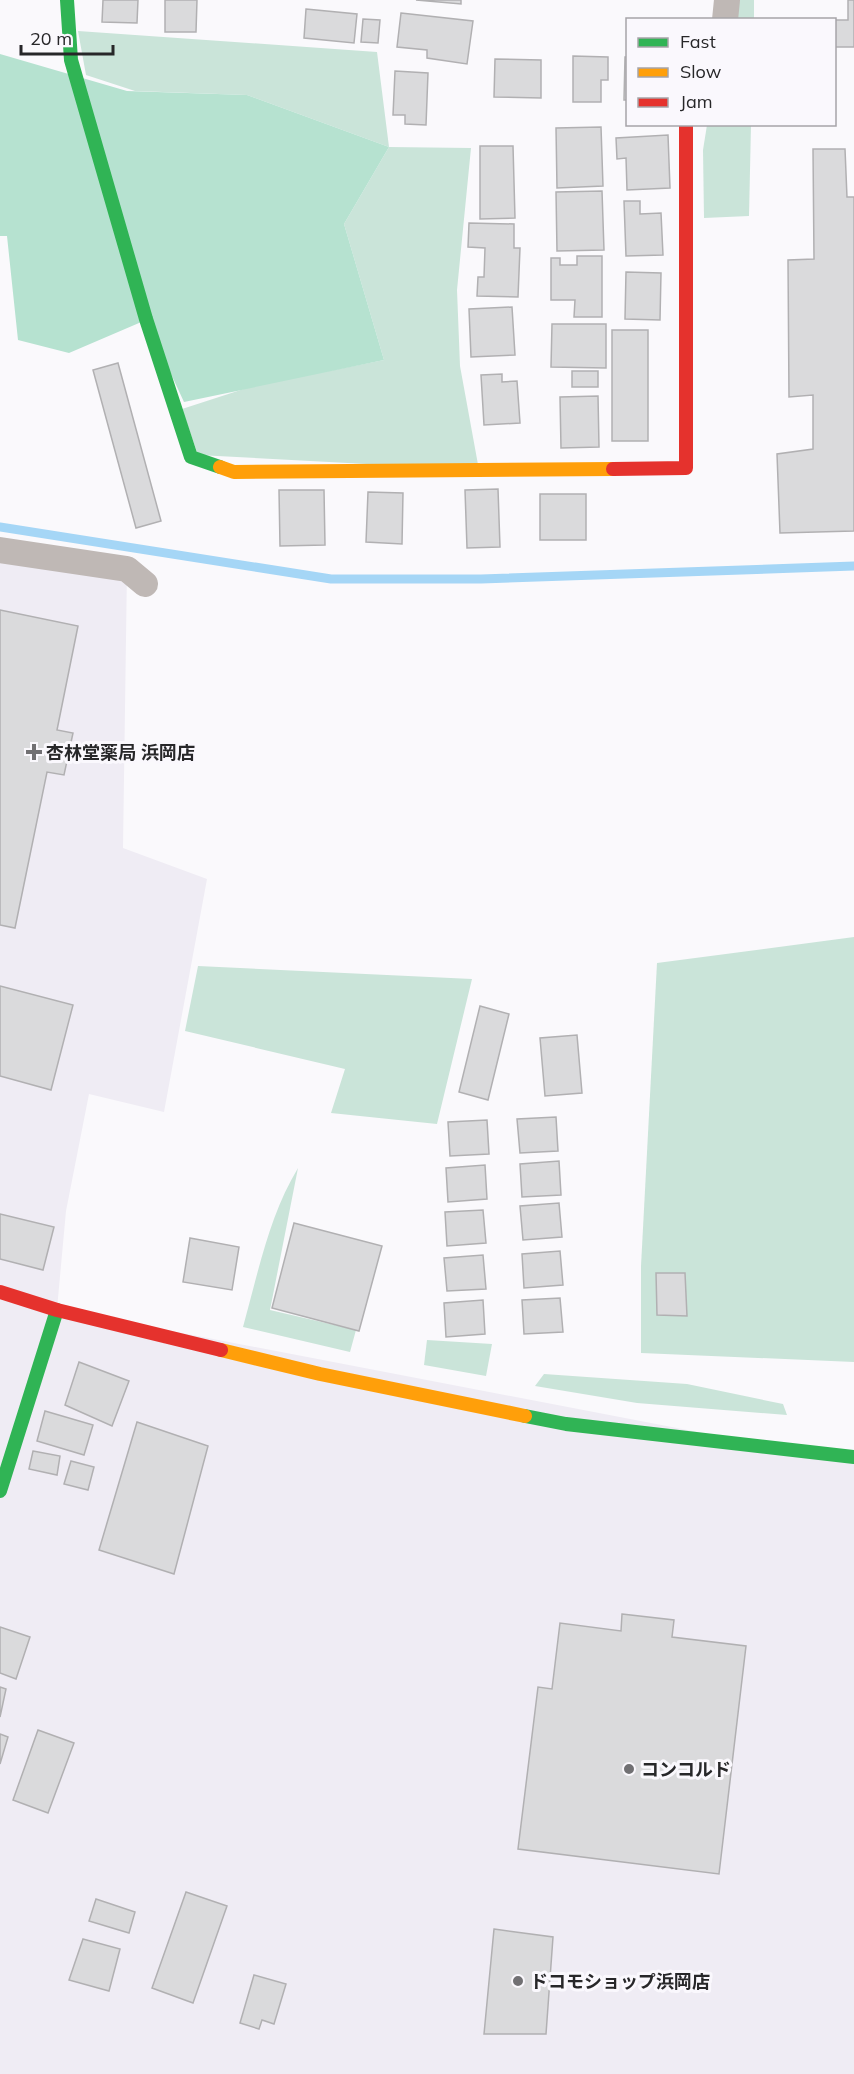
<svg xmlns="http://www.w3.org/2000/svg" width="854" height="2074" font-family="Mulish,'Noto Sans JP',sans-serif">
<rect width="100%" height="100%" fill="#faf9fc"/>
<!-- built -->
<path fill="#efecf4" d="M0 560 127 569 123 848 207 879 164 1112 89 1094 66 1211 57 1309 854 1462V2074H0Z"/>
<!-- green -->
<g fill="#cae4d9">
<path d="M738 0H754V19L737 20Z"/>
<path d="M78 31 377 52 389 147 471 148 457 290 460 366 479 470 198 455 182 409 253 386 384 360 344 224 389 147 247 95 135 91 86 75Z"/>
<path d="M707 125H751L749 216 704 218 703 150Z"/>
<path d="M854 937V1362L641 1353V1266L657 963Z"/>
<path d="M198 966 472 979 437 1124 331 1113 345 1069 185 1031Z"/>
<path d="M298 1168 270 1310 356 1330 350 1352 243 1327C258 1273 269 1216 298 1168Z"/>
<path d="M427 1340 492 1344 486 1376 424 1365Z"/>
<path d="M544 1374 687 1384 783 1404 787 1415 637 1403 535 1386Z"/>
</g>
<!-- forest -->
<path fill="#b6e2d0" d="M0 54 127 91 247 95 389 147 344 224 384 360 184 402 146 320 69 353 18 340 7 236H0Z"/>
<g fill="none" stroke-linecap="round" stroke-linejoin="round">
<!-- stream -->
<path stroke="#a5d6f6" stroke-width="9" d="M0 527 331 579H481L854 566"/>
</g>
<!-- building -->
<g fill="#dadadc" stroke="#b1b0b2" stroke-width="1.5">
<path d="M103 0H138L137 23 102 22Z"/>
<path d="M165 0H197L196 32H165Z"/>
<path d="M416 0H461V4Z"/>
<path d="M848 0H854V47H834V20H848Z"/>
<path d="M306 9 357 14 354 43 304 38Z"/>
<path d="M401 13 473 21 467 64 427 58V50L397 47Z"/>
<path d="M363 19 380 20 378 43 361 42Z"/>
<path d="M573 56 608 57V80H601V102H573Z"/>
<path d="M625 57H628V100H624Z"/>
<path d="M495 59 541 60V98L494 97Z"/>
<path d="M395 71 428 73 426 125 405 124V115H393Z"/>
<path d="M601 127 603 186 557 188 556 128Z"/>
<path d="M668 135 670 188 627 190 626 158 617 159 616 138Z"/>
<path d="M480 146H513L515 218 480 219Z"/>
<path d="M813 149H845L847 197H854V531L780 533 777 454 813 449V395L789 397 788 260 814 259Z"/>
<path d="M602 191 604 250 557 251 556 192Z"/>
<path d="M624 201H640V214L661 213 663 255 626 256Z"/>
<path d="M469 223 514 224V248H520L518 297 477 296 478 277H484L485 248 468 247Z"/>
<path d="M577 256H602V317H574L575 300H551V258H560V265H577Z"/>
<path d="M626 272 661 273 660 320 625 319Z"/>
<path d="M512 307 515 355 471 357 469 309Z"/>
<path d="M552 324H606V368L551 367Z"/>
<rect x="612" y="330" width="36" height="111"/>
<path d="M118 363 161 521 136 528 93 370Z"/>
<rect x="572" y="371" width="26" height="16"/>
<path d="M502 374V382L517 381 520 423 484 425 481 375Z"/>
<path d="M598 396 599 447 561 448 560 397Z"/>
<path d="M498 489 500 547 467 548 465 490Z"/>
<path d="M279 490H324L325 545 280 546Z"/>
<path d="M368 492 403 493 402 544 366 542Z"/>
<rect x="540" y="494" width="46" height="46"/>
<path d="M0 610 78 626 57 730 73 733 64 775 47 772 15 928 0 925Z"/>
<path d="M0 986 73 1005 51 1090 0 1076Z"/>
<path d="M480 1006 509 1014 488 1100 459 1092Z"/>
<path d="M577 1035 582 1093 545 1096 540 1038Z"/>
<path d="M556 1117 558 1151 520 1153 517 1119Z"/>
<path d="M487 1120 489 1154 450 1156 448 1122Z"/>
<path d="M559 1161 561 1195 522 1197 520 1164Z"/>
<path d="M485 1165 487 1199 448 1202 446 1168Z"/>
<path d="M559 1203 562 1237 523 1240 520 1206Z"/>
<path d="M483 1210 486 1243 447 1246 445 1212Z"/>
<path d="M0 1214 54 1227 43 1270 0 1259Z"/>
<path d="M294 1223 382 1246 359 1331 272 1308Z"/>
<path d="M190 1238 239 1247 232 1290 183 1282Z"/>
<path d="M560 1251 563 1285 524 1288 522 1254Z"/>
<path d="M483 1255 486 1289 447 1291 444 1258Z"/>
<path d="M656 1273H685L687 1316 657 1315Z"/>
<path d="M560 1298 563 1332 524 1334 522 1300Z"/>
<path d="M483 1300 485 1334 446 1337 444 1303Z"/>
<path d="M79 1362 129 1381 112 1426 65 1405Z"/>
<path d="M45 1411 93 1425 84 1455 37 1441Z"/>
<path d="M137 1422 208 1446 174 1574 99 1550Z"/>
<path d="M33 1451 60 1456 57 1475 29 1469Z"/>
<path d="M71 1461 94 1467 88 1490 64 1484Z"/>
<path d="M622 1614 674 1620 672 1637 746 1646 719 1874 518 1849 538 1687 552 1689 560 1623 621 1631Z"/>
<path d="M0 1627 30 1637 16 1679 0 1673Z"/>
<path d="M0 1687 6 1689 0 1717Z"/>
<path d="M38 1730 74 1743 48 1813 13 1800Z"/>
<path d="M0 1734 8 1737 0 1764Z"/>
<path d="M186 1892 227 1906 193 2003 152 1988Z"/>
<path d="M96 1899 135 1912 129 1933 89 1921Z"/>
<path d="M494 1929 553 1937 546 2034H484Z"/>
<path d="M83 1939 120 1949 109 1991 69 1980Z"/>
<path d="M254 1975 286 1984 274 2024 262 2020 259 2029 240 2023Z"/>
</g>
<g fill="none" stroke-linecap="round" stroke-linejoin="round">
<!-- street -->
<g stroke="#bfb8b5" stroke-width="26">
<path d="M725 20 727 0"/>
<path d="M0 550 127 569 145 584"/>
</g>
<!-- fast -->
<g stroke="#30b455" stroke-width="14">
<path d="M67 0 71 60 146 319 191 457 220 467"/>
<path d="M525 1416 566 1424 854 1457"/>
<path d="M0 1491 57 1310"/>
</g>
<!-- slow -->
<g stroke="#ff9f0a" stroke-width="14">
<path d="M220 467 234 472 613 469"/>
<path d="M221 1350 320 1374 525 1416"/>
</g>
<!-- jam -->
<g stroke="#e5322d" stroke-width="14">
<path d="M613 469 686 468V124"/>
<path d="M0 1292 57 1310 221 1350"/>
</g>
</g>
<!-- markers -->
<g fill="#717073" stroke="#faf8fd" stroke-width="2">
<path d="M31 743h6v6h6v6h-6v6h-6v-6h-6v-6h6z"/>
<circle cx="629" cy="1769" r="6"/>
<circle cx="518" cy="1981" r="6"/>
</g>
<g text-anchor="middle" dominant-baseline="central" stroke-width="6" stroke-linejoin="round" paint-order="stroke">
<!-- poi labels -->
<g font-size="18" font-weight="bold" fill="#272729" stroke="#faf8fd" text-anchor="start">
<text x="46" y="752">杏林堂薬局 浜岡店</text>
<text x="641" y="1769">コンコルド</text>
<text x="530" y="1981">ドコモショップ浜岡店</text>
</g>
</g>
<!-- legend -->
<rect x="626" y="18" width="210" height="108" fill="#faf8fd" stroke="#a6a4a8" stroke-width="1.5"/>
<rect x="638" y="38" width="30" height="9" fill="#30b455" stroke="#a6a4a8" stroke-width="1.5"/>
<text x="680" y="48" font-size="18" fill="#272729">Fast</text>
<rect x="638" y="68" width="30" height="9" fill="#ff9f0a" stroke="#a6a4a8" stroke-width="1.5"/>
<text x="680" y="78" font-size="18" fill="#272729">Slow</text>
<rect x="638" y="98" width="30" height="9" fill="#e5322d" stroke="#a6a4a8" stroke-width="1.5"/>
<text x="680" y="108" font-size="18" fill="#272729">Jam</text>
<!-- scale -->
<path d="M21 45v9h92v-9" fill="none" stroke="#272729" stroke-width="3"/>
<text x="30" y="45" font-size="18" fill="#272729" stroke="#faf8fd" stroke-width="4.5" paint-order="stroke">20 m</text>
</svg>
